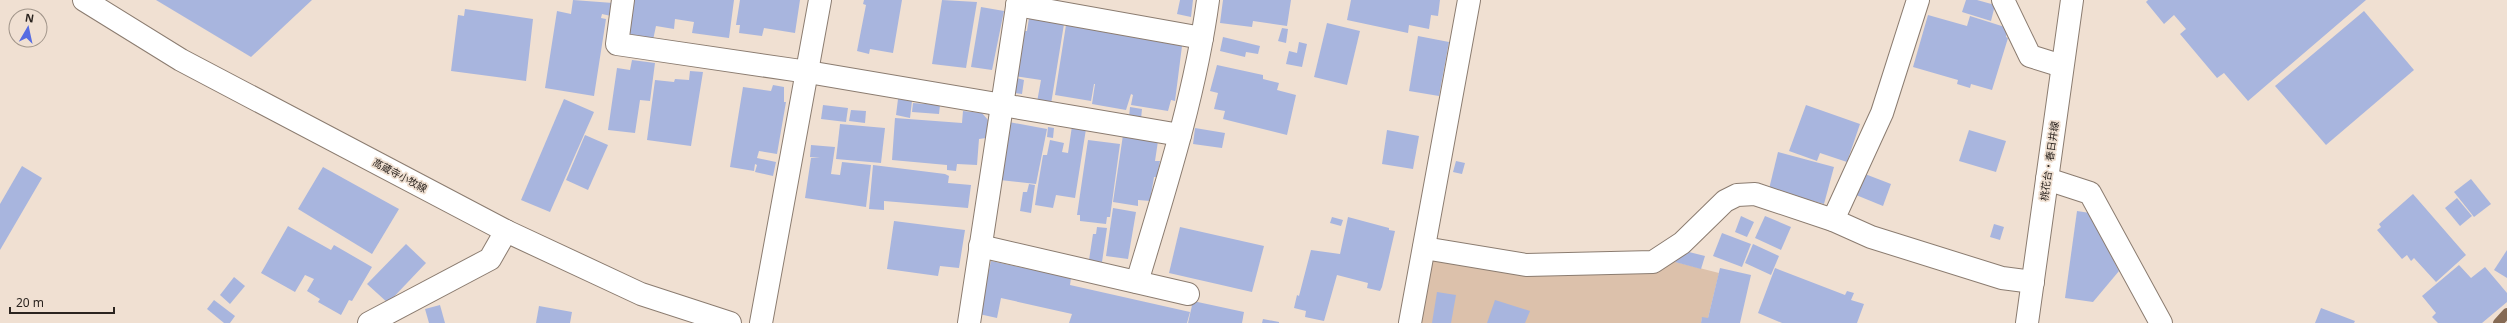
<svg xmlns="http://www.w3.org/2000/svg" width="2507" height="323" font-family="'Noto Sans','Noto Sans JP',sans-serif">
<rect width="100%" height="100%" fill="#f0e0d2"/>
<!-- green -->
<path fill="#dcc1ab" d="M1424 248 1526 265 1660 258 1719 273 1708 318H1702L1701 323H1410Z"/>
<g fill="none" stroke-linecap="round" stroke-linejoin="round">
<!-- stream -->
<path stroke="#856a54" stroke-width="10" d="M2498 323 2507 313"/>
</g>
<!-- building -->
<g fill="#a8b5de">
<path d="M156 0H312L251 57Z"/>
<path d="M573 0 613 3 611 16 602 14 601 18 606 19 594 96 545 88 557 11 571 14Z"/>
<path d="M631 0H734L729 38 692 33 694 22 675 19 674 29 656 26 653 40 626 36Z"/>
<path d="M740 0H800L795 33 764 28 762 36 739 33 740 25H736Z"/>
<path d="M864 0H902L893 53 870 49 869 54 857 51 866 5 863 4Z"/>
<path d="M942 0 977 2 966 68 932 64Z"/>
<path d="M1180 0H1193L1191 17 1177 14Z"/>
<path d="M1223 0H1291L1287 26 1253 21 1252 27 1220 23Z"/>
<path d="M1351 0H1440L1438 16 1431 15 1429 29 1409 25 1408 33 1347 20Z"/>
<path d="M1966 0H1977L1995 5 1991 21 1962 12Z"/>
<path d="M2148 0H2366L2248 101 2224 73 2217 78 2180 34 2186 29 2174 15 2164 24 2146 2Z"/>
<path d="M981 7 1004 11 992 70 971 67Z"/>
<path d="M465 9 533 19 526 81 451 71 458 15 464 16Z"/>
<path d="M2364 11 2414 70 2326 145 2275 86Z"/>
<path d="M1928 15 1967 26 1970 16 2008 28 2006 37 2008 38 1992 90 1971 84 1970 88 1957 84 1958 80 1913 67Z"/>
<path d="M1029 18 1064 24 1051 104 1037 102 1041 80 1015 76 1023 31H1027Z"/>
<path d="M1327 23 1360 31 1347 85 1314 77Z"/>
<path d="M1066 25 1182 46 1175 101 1171 100 1168 111 1131 105 1133 95 1131 94 1126 110 1092 104 1095 84H1094L1091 101 1055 95Z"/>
<path d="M1282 28 1288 29 1286 43 1278 41Z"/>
<path d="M1418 36 1449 42 1439 96 1409 91Z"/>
<path d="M1223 37 1260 46 1258 54 1246 52 1245 57 1220 51Z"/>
<path d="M1299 42 1307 44 1302 67 1286 64 1289 51 1297 53Z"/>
<path d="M632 60 655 63 650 101 640 100 635 133 608 130 617 68 630 70Z"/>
<path d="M1217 65 1263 75V79L1279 83 1277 90 1296 95 1287 135 1223 119 1225 111 1214 109 1218 93 1210 91Z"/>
<path d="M690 71 703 72 691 146 647 140 655 80 674 82 675 79 689 80Z"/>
<path d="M1017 78 1024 80 1022 94 1014 93Z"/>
<path d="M773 85 784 87V102H786L777 154 759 151 757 158 776 162 773 176 755 172 757 165 755 164 754 171 730 167 743 87 771 91Z"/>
<path d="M564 99 594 112 550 212 521 200Z"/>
<path d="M898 99 912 101 910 118 896 115Z"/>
<path d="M913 103 940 105 939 114 912 112Z"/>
<path d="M823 105 848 108 846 122 821 119Z"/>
<path d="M1806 105 1860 124 1847 162 1820 153 1817 161 1789 151Z"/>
<path d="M1130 107 1142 109 1141 119 1129 117Z"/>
<path d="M851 110 866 111 865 123 849 121Z"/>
<path d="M963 111 982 113 988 120 986 138 979 139 977 165 957 164 956 171 947 170V165L892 160 895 118 962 123Z"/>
<path d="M1009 122 1047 129 1036 184 1000 180Z"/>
<path d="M840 124 885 128 881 163 836 159Z"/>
<path d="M1072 126 1086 129 1075 198 1056 195 1053 208 1035 205 1038 185H1040H1038L1043 155H1047L1050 140 1064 143 1062 152 1068 153Z"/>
<path d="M1048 127 1054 128 1053 138 1047 137Z"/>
<path d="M1195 128 1225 133 1222 148 1193 144Z"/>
<path d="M1387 130 1419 136 1413 169 1382 164Z"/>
<path d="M1969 130 2006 141 1996 172 1959 161Z"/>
<path d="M585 135 608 145 588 190 566 180Z"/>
<path d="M1123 135 1158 141 1155 161H1160L1157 177H1154L1150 201 1138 200V206L1113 202Z"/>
<path d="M1088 140 1120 144 1110 217H1107L1106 224 1080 221V215H1077Z"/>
<path d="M811 145 835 147 831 174 840 175 842 162 871 165 866 207 805 198 811 158H820L810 157Z"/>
<path d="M1778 152 1834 167 1824 204 1769 189Z"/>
<path d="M1456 161 1465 163 1462 174 1453 172Z"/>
<path d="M873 165 945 174 949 176 948 183 971 185 968 208 884 201V210L869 209Z"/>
<path d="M22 166 42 178 0 250V204Z"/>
<path d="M323 167 399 209 372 254 298 209Z"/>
<path d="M1865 174 1891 184 1883 206 1856 195Z"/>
<path d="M2471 179 2491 204 2474 217 2454 192Z"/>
<path d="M1029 184 1035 185 1031 213 1020 211 1023 192H1027Z"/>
<path d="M2413 194 2466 255 2436 282 2414 258 2411 261 2407 255 2402 259 2377 230 2381 227 2379 224Z"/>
<path d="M2457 198 2472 216 2460 226 2445 208Z"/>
<path d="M1113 208 1136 212 1128 259 1106 256Z"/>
<path d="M2077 211 2090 213 2119 271 2093 302 2065 298Z"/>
<path d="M1741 216 1754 222 1747 237 1735 232Z"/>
<path d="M1765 216 1791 227 1781 250 1755 238Z"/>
<path d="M1332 217 1343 220 1341 226 1330 223Z"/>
<path d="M1348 217 1389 228V230L1395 231 1382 287 1380 291 1367 288 1368 283 1337 275 1324 321 1305 317 1306 311 1294 308 1297 295 1299 296 1311 250 1340 254Z"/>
<path d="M894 221 965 230 959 268 940 266 938 276 887 269Z"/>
<path d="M1994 224 2004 227 2000 240 1990 237Z"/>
<path d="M288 226 331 250 334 245 372 267 352 301 349 300 341 315 318 302 320 299 307 291 314 279 305 275 295 292 261 273Z"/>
<path d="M1097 227 1107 228 1102 262 1089 260 1093 234H1096Z"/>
<path d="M1180 227 1264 246 1252 292 1169 273Z"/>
<path d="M1722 233 1751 244 1742 267 1713 256Z"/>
<path d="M406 244 426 263 388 303 367 284Z"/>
<path d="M1753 244 1779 256 1771 275 1745 263Z"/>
<path d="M2507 250V278L2494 270Z"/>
<path d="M1685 251 1705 256 1701 269 1675 262Z"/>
<path d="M991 261 1071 278 1070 285 1190 312 1187 323H1069L1072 314 1001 298 997 318 979 314Z"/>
<path d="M2459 265 2471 278 2485 267 2507 293V302L2482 323H2438L2432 317 2436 313 2422 296Z"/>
<path d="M1720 268 1751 275 1740 323H1701L1702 317 1708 318Z"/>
<path d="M1775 268 1845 295 1847 291 1854 293 1851 300 1864 304 1857 323H1782L1758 313Z"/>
<path d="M234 277 245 286 230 304 220 295Z"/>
<path d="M1437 292 1456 295 1451 323H1432Z"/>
<path d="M214 300 235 316 230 323H224L207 309Z"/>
<path d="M1495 300 1530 311 1525 323H1487Z"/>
<path d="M1193 301 1244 312 1242 323H1188Z"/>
<path d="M440 305 445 323H429L425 309Z"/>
<path d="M539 306 572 312 570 323H536Z"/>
<path d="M2321 308 2355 321 2354 323H2315Z"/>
<path d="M1263 319 1279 322V323H1262Z"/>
</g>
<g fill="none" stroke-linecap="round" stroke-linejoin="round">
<!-- minor casing -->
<g stroke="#8b7c70" stroke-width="24">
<g id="minor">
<path d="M623 0 617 44 808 72 1180 135"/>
<path d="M2003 0 2030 56 2062 66"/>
<path d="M1017 5 1202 38"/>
<path d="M2047 179 2090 193 2161 323"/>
<path d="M1833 220 1882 113 1918 0"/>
<path d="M980 246 1188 294"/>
<path d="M1424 248 1526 265 1653 262 1682 243 1725 201 1737 195 1755 194 1833 220 1871 237 2002 278 2033 282"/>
<path d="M1137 282C1165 189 1195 96 1208 0"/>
<path d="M369 323 490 259 506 231"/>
<path d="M761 323 820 0"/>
<path d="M969 323 1018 0"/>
<path d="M1410 323 1469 0"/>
<path d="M2027 323 2072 0"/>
</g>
</g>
<!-- major casing -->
<g stroke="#8b7c70" stroke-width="24">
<path id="major" d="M84 0 181 60 506 231 641 294 730 323"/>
</g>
<!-- minor -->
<use href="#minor" stroke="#fff" stroke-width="22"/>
<!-- major -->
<use href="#major" stroke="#fff" stroke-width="22"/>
</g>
<g text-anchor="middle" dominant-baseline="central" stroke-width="3.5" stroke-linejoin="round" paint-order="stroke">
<!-- street labels -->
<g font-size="10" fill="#2b241f" stroke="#f0e0d2">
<text transform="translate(2049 161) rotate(-82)">桃花台・春日井線</text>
<text transform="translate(400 175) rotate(28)">高蔵寺小牧線</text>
</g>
</g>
<!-- north arrow -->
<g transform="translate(28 28) rotate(9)"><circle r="19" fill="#f0e0d2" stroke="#a1958a"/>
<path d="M0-3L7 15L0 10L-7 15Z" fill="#576ce2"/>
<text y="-6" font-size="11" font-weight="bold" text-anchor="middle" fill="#2b241f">N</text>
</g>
<!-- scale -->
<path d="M10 307v6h104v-6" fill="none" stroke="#2b241f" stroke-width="2"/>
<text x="16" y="307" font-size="12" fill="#2b241f" stroke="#f0e0d2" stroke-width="3" paint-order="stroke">20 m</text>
</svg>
